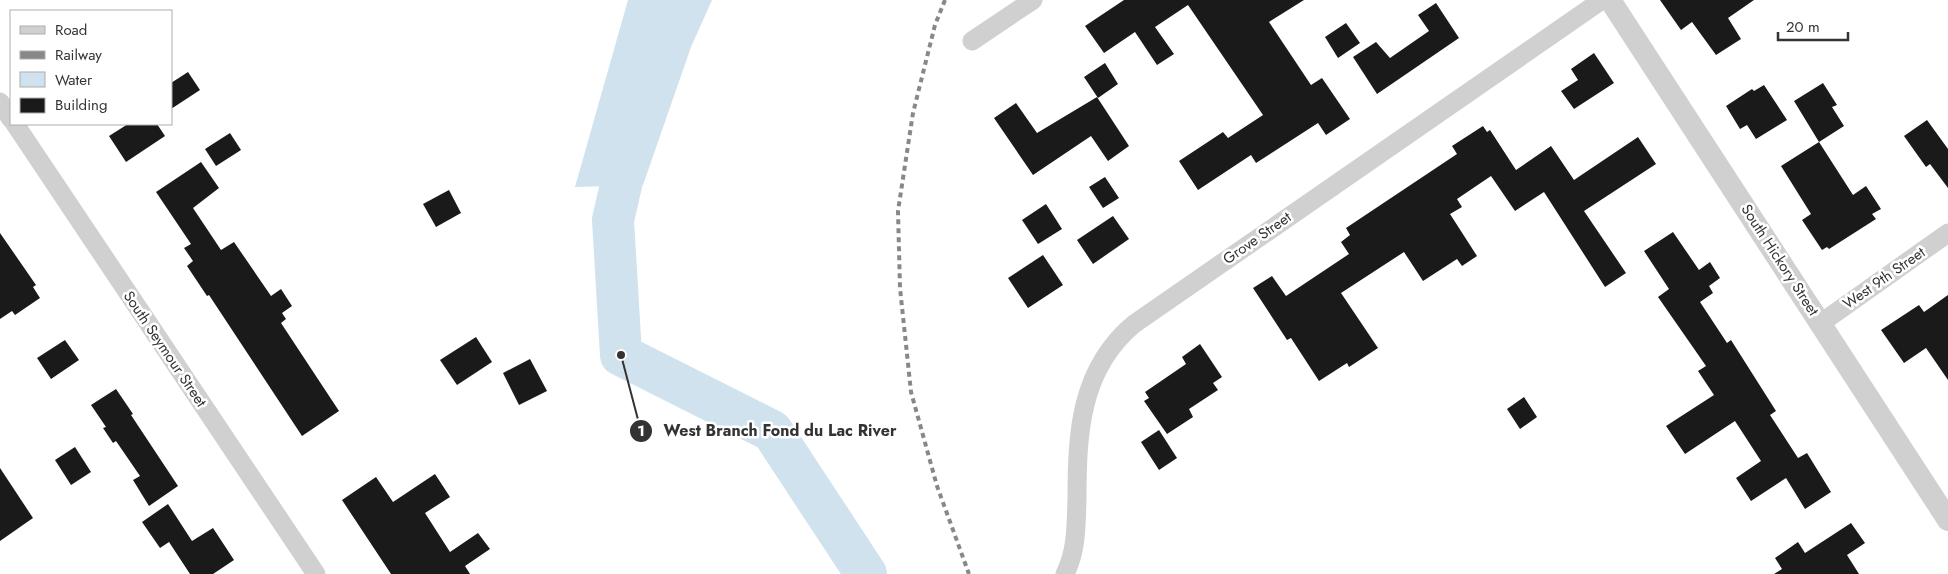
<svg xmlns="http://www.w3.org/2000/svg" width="1948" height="574" font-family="Jost,sans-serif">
<rect width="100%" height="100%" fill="#fff"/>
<!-- water -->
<path fill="#cfe2ee" d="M628 0H712L691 47 643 185 575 187Z"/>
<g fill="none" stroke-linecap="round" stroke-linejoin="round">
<!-- river -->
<path stroke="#cfe2ee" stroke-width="42" d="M634 128 613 220 621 355 772 431 866 574"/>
</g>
<!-- building -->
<g fill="#1a1a1a">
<path d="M1124 0H1304L1269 22 1311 85 1322 78 1350 119 1326 135 1318 123 1256 163 1251 155 1198 190 1179 161 1223 132 1228 138 1263 115 1188 5 1155 27 1174 54 1157 65 1135 32 1104 53 1085 26Z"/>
<path d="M1660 0H1754L1728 18 1741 39 1716 55 1692 22 1681 30Z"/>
<path d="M1436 3 1459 38 1377 94 1353 57 1376 42 1390 58 1429 31 1418 15Z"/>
<path d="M1346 23 1360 43 1338 58 1325 37Z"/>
<path d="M1594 53 1614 83 1574 109 1561 91 1578 80 1571 69Z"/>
<path d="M1105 63 1118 84 1098 98 1084 77Z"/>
<path d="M188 72 200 90 171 109V83Z"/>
<path d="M1823 83 1837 105 1832 107 1844 126 1819 142 1794 101Z"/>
<path d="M1764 85 1787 120 1756 139 1747 125 1740 129 1726 106 1752 89 1754 91Z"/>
<path d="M1097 97 1129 146 1108 161 1091 136 1033 175 994 118 1016 103 1037 133Z"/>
<path d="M1927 120 1948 149V188L1930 164 1926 167 1904 136Z"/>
<path d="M128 124H157L165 136 126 162 109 136Z"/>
<path d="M1483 126 1487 132 1490 130 1516 170 1551 146 1574 180 1638 137 1656 164 1584 211 1626 273 1605 287 1544 192 1515 211 1491 176 1457 199 1462 207 1450 214 1477 256 1462 266 1457 259 1423 281 1404 252 1341 293 1378 348 1349 367 1347 363 1319 381 1291 338 1287 340 1253 288 1272 276 1286 296 1349 254 1341 242 1350 235 1346 228 1457 154 1452 146Z"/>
<path d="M230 133 241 150 216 166 205 149Z"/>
<path d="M1819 142 1853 195 1866 186 1881 209 1872 214 1876 219 1829 249 1827 247 1822 250 1802 220 1811 214 1781 166Z"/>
<path d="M201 162 219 188 193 208 221 250 234 242 271 296 281 289 292 306 282 313 286 319 281 323 339 411 302 436 209 295 207 296 187 266 193 261 184 248 191 244 156 192Z"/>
<path d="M1105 177 1119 198 1103 208 1089 187Z"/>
<path d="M449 190 461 213 436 227 423 204Z"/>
<path d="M1046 204 1062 229 1038 244 1022 220Z"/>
<path d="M1113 216 1129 239 1093 264 1077 240Z"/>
<path d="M1673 232 1699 270 1710 262 1720 278 1709 286 1713 293 1700 302 1727 343 1731 340 1776 411 1770 415 1798 458 1807 453 1831 492 1805 509 1786 478 1751 501 1736 478 1761 461 1735 421 1685 454 1666 426 1714 395 1698 371 1706 366 1658 297 1669 289 1644 251Z"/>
<path d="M0 233 36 285 33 287 40 298 15 315 12 311 0 319Z"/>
<path d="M1043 255 1063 285 1028 308 1008 278Z"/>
<path d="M1948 295V380L1926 348 1904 363 1881 330 1919 305 1924 312Z"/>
<path d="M476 337 492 362 457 385 440 360Z"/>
<path d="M65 340 79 360 51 379 37 358Z"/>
<path d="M1200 344 1222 377 1213 383 1218 390 1189 409 1193 417 1167 434 1144 401 1149 398 1145 392 1186 364 1182 357Z"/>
<path d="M530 359 547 391 519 405 503 373Z"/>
<path d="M116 389 133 414 131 415 178 486 149 506 133 480 140 476 116 441 113 443 103 428 106 427 91 405Z"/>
<path d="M1524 397 1537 417 1520 429 1507 409Z"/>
<path d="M1159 430 1177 458 1159 470 1141 442Z"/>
<path d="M75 447 91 472 71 485 55 460Z"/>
<path d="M0 468 33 518 0 541Z"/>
<path d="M435 474 450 497 425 513 450 552 478 533 490 549 465 566 470 574H391L342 500 376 477 393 502Z"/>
<path d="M168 504 192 541 213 528 234 560 213 574H190L169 542 160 548 142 522Z"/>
<path d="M1851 523 1865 543 1847 555 1859 574H1774L1782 569 1775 558 1798 542 1805 553Z"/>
</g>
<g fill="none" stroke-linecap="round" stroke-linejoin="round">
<!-- minor -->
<g stroke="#d0d0d0" stroke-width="19">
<path d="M972 41 1033 0"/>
<path d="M0 102 11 119"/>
<path d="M15 124 316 574"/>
<path d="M1821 323 1948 233"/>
<path d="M1065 574C1077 550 1076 525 1077 499 1077 433 1080 369 1134 324L1602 0"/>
</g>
<!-- tertiary -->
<path stroke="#d0d0d0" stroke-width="22" d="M1610 0 1948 520"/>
<!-- rail -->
<path stroke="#888" stroke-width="4" stroke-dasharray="5 4" stroke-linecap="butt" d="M945 0 935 25 913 113 898 211 900 288 911 392 937 486 969 574"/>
</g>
<g text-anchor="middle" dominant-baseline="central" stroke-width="5" stroke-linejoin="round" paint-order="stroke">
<!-- street labels -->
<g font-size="15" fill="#333" stroke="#fff">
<text transform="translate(1257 238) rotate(-35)">Grove Street</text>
<text transform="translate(1780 260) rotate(57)">South Hickory Street</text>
<text transform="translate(1884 278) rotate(-35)">West 9th Street</text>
<text transform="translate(165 349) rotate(56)">South Seymour Street</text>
</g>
</g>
<!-- callouts -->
<path fill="none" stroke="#333" stroke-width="2" d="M621 355L641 431"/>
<g fill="#333" stroke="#fff" stroke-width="2">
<circle cx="621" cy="355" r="5"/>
<circle cx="641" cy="431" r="12"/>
</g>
<g font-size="15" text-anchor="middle" font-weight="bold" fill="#fff">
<text x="641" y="436">1</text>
</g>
<g font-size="16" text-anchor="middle" font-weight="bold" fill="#333" stroke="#fff" stroke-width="5" stroke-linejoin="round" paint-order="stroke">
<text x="780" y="436">West Branch Fond du Lac River</text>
</g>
<!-- legend -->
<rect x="10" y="10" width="162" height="115" fill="#ffffff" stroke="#adadad"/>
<rect x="20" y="26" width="25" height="8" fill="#d0d0d0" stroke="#adadad"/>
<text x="55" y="35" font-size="15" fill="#333333">Road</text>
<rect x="20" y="51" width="25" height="8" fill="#888888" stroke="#adadad"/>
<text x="55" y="60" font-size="15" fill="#333333">Railway</text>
<rect x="20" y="72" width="25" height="15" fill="#cfe2ee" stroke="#adadad"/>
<text x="55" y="85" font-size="15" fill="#333333">Water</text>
<rect x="20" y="98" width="25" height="15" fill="#1a1a1a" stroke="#adadad"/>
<text x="55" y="110" font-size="15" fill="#333333">Building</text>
<!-- scale -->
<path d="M1778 32v8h70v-8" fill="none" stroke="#333333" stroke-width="2.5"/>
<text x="1786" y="32" font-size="15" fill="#333333" stroke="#ffffff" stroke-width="4" paint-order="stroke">20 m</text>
</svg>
